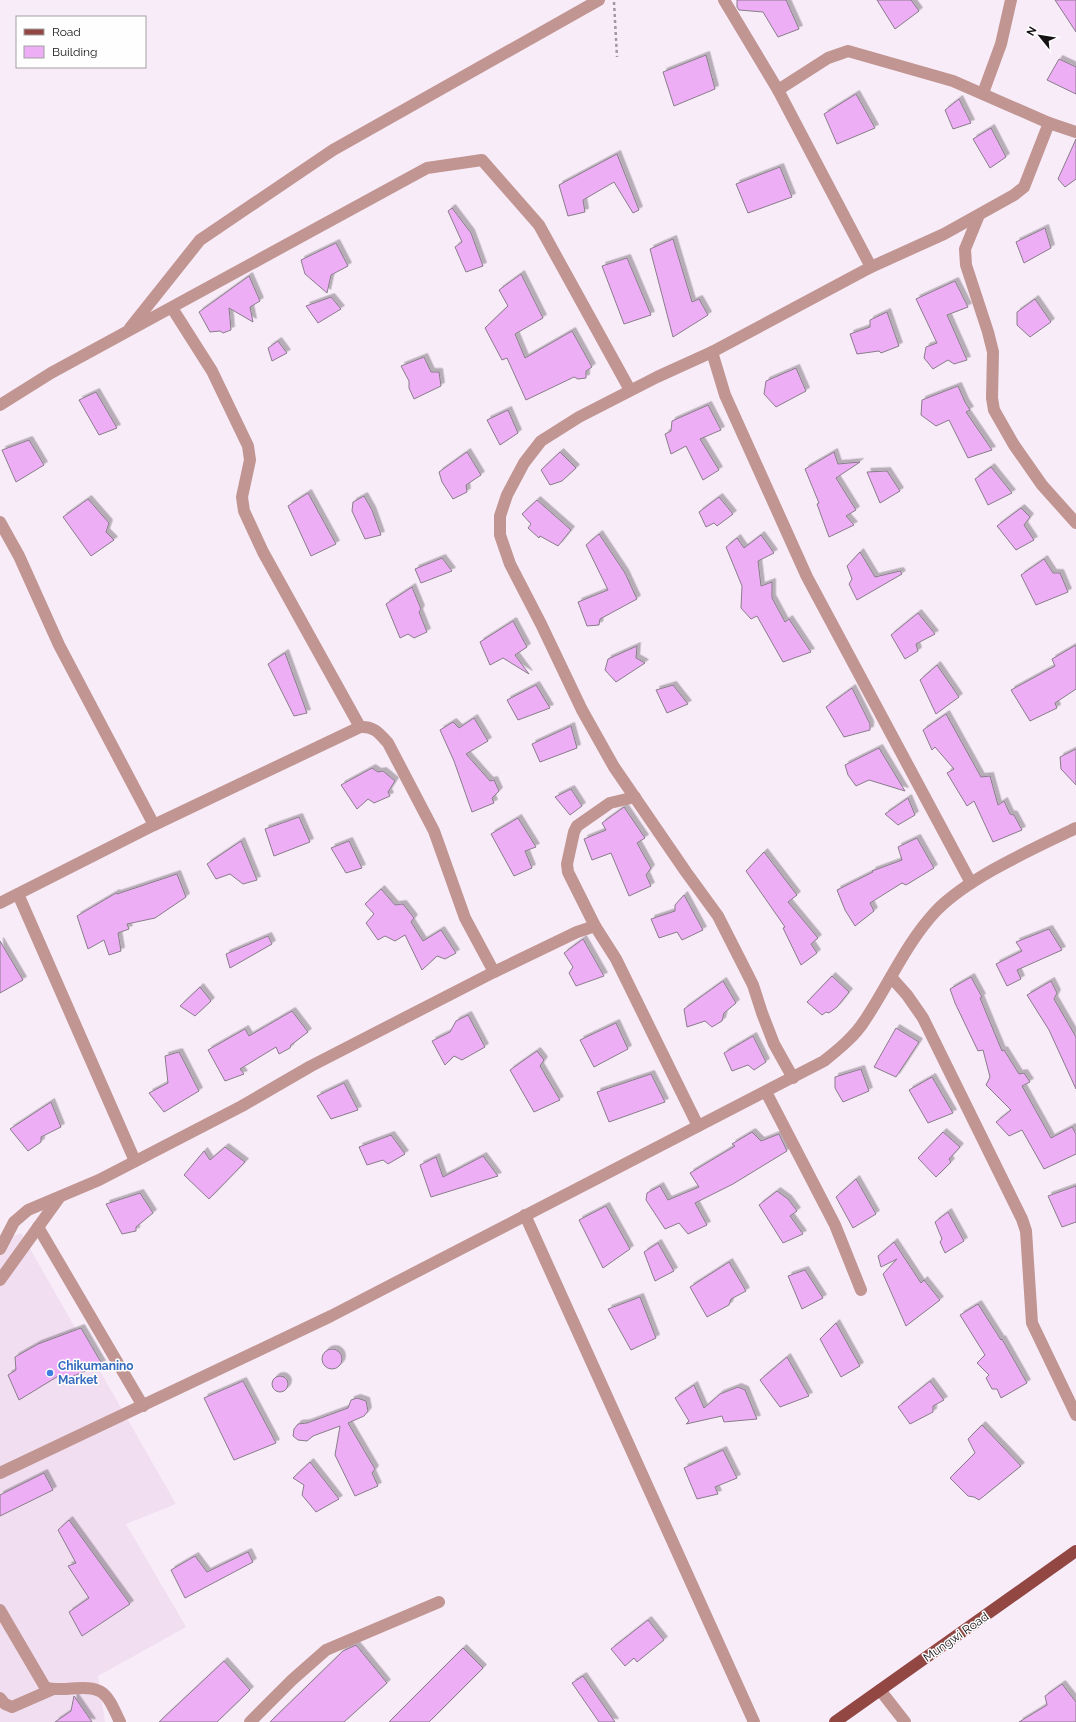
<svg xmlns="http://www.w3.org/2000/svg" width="1076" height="1722" font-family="Raleway,sans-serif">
<defs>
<filter id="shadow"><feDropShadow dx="3.5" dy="-3.5" stdDeviation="0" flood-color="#0004"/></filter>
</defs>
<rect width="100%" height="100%" fill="#f9ecf9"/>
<!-- built -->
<path fill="#f1def1" d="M21 1233 176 1504 126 1524 186 1627 98 1676 105 1722H0V1242Z"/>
<!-- building -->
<g fill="#eeaef6" stroke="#887d89" filter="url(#shadow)">
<path d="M737 0H786L799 29 778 37 763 12 739 10 737 7Z"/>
<path d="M877 0H911L919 11 895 29Z"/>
<path d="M1055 0H1076V32Z"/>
<path d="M706 55 715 89 674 106 663 72Z"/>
<path d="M1059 59 1076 67V94L1047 80Z"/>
<path d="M856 94 875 128 837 144 824 114Z"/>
<path d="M959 99 971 123 953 129 945 110Z"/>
<path d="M991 128 1006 157 990 168 973 139Z"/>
<path d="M1076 139V179L1065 187 1058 179Z"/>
<path d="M617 154 639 210 633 213 614 182 583 200 585 212 568 216 559 185Z"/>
<path d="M780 167 792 197 748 213 736 184Z"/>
<path d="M452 208 471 233 483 266 466 272 455 247 462 242 448 211Z"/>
<path d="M1045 228 1051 248 1024 263 1016 242Z"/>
<path d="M673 239 692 302 699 299 708 315 673 337 650 249Z"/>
<path d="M336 243 348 266 331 275 327 293 305 274 301 260Z"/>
<path d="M627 258 651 315 624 324 602 266Z"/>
<path d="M521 274 543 318 515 334 525 358 572 331 592 367 586 371V378L578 379 574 377 526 400 507 358 502 360 485 328 508 306 499 290Z"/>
<path d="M249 276 260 301 250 307 253 322 229 308 231 330 223 333 220 331 210 332 199 312Z"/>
<path d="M955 281 968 307 947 315 967 360 954 364 948 360 933 369 924 358 926 347 937 343 916 299Z"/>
<path d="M331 297 341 309 318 323 306 306Z"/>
<path d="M1035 299 1051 322 1030 337 1017 325V312Z"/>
<path d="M887 312 899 346 881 353 879 351 857 354 850 334 870 327V320Z"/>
<path d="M278 341 287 353 272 361 268 348Z"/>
<path d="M424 357 431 372H439L441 386 414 399 409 388V381L401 366Z"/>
<path d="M796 368 806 391 776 407 764 394 766 381Z"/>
<path d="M958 386 965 402 970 410 966 412 992 450 968 458 949 420 936 426 921 415 922 400Z"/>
<path d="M96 392 117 428 99 435 79 400Z"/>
<path d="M708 405 721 430 700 439 719 470 703 480 686 446 671 454 665 434 671 431 672 421Z"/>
<path d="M508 410 518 433 500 445 487 420Z"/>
<path d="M29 440 44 465 16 482 2 450Z"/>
<path d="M467 452 481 475 466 485 467 492 453 499 442 482 439 472Z"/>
<path d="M560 452 576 468 562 481 550 485 541 470Z"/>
<path d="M834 452 838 464 860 462 836 478 856 510 846 516 854 525 829 537 817 504 819 503 805 469Z"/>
<path d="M991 467 1012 493 988 505 975 479Z"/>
<path d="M887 471 900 491 880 503 867 472Z"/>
<path d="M308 493 336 544 311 556 288 506Z"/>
<path d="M364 496 372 510 381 535 365 539 352 511 353 502Z"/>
<path d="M719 497 733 514 717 526 714 523 706 527 699 512Z"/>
<path d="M88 499 109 523 106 532 114 540 91 556 63 517Z"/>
<path d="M537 500 571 530 558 546 540 536 539 538 528 528 531 524 522 514Z"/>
<path d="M1021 508 1030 517 1024 525 1034 540 1016 550 997 526Z"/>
<path d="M599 534 625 573 637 599 600 619 599 625 587 626 578 602 608 590 586 545Z"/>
<path d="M761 535 774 553 758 561 761 586 772 582V598L785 622 789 619 811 652 783 662 757 616 751 619 741 608 742 586 726 547 737 538 744 548Z"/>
<path d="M860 552 875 577 900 571 902 574 857 600 849 584 852 579 847 566Z"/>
<path d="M442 558 452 571 421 583 415 569Z"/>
<path d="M1044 559 1053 573H1060L1068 592 1036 605 1021 575Z"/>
<path d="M412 587 421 609 419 612 427 632 414 638 408 634 400 638 386 604Z"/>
<path d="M918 613 935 634 916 644 918 651 905 659 891 635Z"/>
<path d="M513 621 527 647 515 655 529 674 503 658 490 665 480 642Z"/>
<path d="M1076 645V689L1055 703 1057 708 1030 721 1011 690 1055 666 1052 659Z"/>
<path d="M637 646 636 658 645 663 616 682 605 670 608 659Z"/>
<path d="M285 653 307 713 294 716 268 664Z"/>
<path d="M937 665 959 697 936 714 920 680Z"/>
<path d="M536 685 550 708 518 720 507 700Z"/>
<path d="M673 685 688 704 667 713 656 690Z"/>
<path d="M852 688 870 724V730L844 737 826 707Z"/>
<path d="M946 714 981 777 990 776 998 805 1004 801 1010 814 1014 815 1022 830 993 842 974 801 967 806 947 773 954 769 935 747 932 750 923 730Z"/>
<path d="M474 718 488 741 466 754 490 781 494 780 499 791 492 798 494 803 472 812 454 761 440 730 453 722 459 728Z"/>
<path d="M571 726 577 748 540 762 532 744Z"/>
<path d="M879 748 905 791 869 780 856 786 848 775 845 765Z"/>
<path d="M1076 749V785L1061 769 1060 757Z"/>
<path d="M372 768 378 772 383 771 395 781 388 792 390 796 374 803 368 799 357 809 341 785Z"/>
<path d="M571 789 582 806 570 815 555 797Z"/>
<path d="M908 798 915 815 898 825 885 814Z"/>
<path d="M624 807 645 838 637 843 651 868 646 875 651 886 629 896 611 853 592 860 584 839 606 830 602 823Z"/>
<path d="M299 817 310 842 274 856 265 829Z"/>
<path d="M518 818 536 847 525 851 532 868 514 876 491 834Z"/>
<path d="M917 838 934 868 906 885 902 883 870 903 874 911 855 926 845 910 837 890 873 872 872 871 902 860 898 847Z"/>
<path d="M241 841 257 880 243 884 230 874 216 879 207 864Z"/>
<path d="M349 841 362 868 346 873 331 848Z"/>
<path d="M764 852 797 895 788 902 818 938 811 944 817 953 801 965 783 928 785 927 746 871Z"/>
<path d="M177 874 186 897 155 918 127 924 129 929 118 933 121 951 109 955 104 940 88 949 77 916 116 893 117 894Z"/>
<path d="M381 889 395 905 403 904 414 918 411 922 423 941 441 930 456 953 445 959 437 956 422 970 405 935 395 941 385 936 378 940 366 923 374 914 365 904Z"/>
<path d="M684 895 703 930 682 940 677 932 659 938 651 919 675 911V905Z"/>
<path d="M1049 929 1062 950 1017 970 1021 979 1007 986 996 964 1022 951 1016 942Z"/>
<path d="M268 936 272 944 230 968 226 954Z"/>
<path d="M583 939 604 976 576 986 569 973 573 967 564 953Z"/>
<path d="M0 941 23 980 0 993Z"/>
<path d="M832 976 849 992 837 1007 829 1013 826 1012 822 1015 807 1002Z"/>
<path d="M971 977 982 997 980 998 1002 1051 1004 1050 1019 1074 1024 1073 1030 1082 1022 1086 1051 1138 1072 1127 1076 1134V1154L1044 1169 1022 1130 1009 1136 996 1122 1011 1110 986 1085 990 1077 983 1050 978 1051 955 1003 950 989Z"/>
<path d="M723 981 736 1003 724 1013 722 1021 712 1027 705 1021 687 1027 684 1009Z"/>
<path d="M1051 981 1057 993 1054 999 1076 1037V1089L1049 1030 1027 995Z"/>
<path d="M200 987 211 1001 195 1016 180 1006Z"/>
<path d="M292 1011 308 1032 291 1045 290 1048 279 1054 276 1047 240 1069 244 1074 225 1081 208 1050 245 1029 249 1036Z"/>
<path d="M468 1015 485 1047 462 1060 454 1056 445 1065 432 1041 450 1032 456 1021Z"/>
<path d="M616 1023 628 1049 594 1067 580 1040Z"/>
<path d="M896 1028 919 1042 896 1077 874 1067Z"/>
<path d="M753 1036 766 1062 754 1070 748 1065 732 1071 724 1053Z"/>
<path d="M537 1051 544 1060 540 1066 560 1100 534 1112 510 1070Z"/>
<path d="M179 1052 199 1091 164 1112 149 1093 168 1083 165 1056Z"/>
<path d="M861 1069 869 1091 843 1102 835 1088V1077Z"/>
<path d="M651 1074 665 1102 609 1122 597 1092Z"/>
<path d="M932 1077 953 1113 928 1123 909 1090Z"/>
<path d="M344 1083 358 1110 331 1119 317 1096Z"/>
<path d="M51 1102 61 1127 41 1137V1142L28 1151 10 1129Z"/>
<path d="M752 1132 761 1141 779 1134 787 1151 733 1184 695 1203 707 1225 688 1234 679 1223 665 1229 646 1200 647 1193 660 1186 668 1200 699 1187 690 1173 735 1146 732 1144Z"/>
<path d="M943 1132 960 1147 949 1159 951 1162 936 1177 918 1158Z"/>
<path d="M391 1135 405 1154 388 1164 383 1160 367 1165 359 1147Z"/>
<path d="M225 1147 245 1162 209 1199 184 1175 204 1151 210 1160Z"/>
<path d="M483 1156 498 1176 431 1197 420 1165 436 1157 443 1177Z"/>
<path d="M856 1179 876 1214 853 1228 836 1197Z"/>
<path d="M1076 1186V1222L1062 1227 1048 1196Z"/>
<path d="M777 1191 788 1199 797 1211 790 1216 803 1234 783 1243 759 1205Z"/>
<path d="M140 1193 153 1213 136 1227V1231L122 1234 106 1204Z"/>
<path d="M606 1206 630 1249 603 1268 579 1220Z"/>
<path d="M948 1212 964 1241 945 1253 940 1242 942 1239 935 1222Z"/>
<path d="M894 1242 921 1283 924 1280 940 1300 906 1326 883 1274 897 1259 881 1267 878 1256Z"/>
<path d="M658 1243 674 1271 655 1281 644 1252Z"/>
<path d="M729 1262 746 1291 731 1299 729 1305 707 1317 690 1287Z"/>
<path d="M805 1270 823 1298 802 1309 788 1276Z"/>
<path d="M640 1297 656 1338 631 1350 608 1309Z"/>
<path d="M978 1304 1001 1340 1002 1339 1027 1383 1001 1398 997 1389H992L986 1378 989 1375 977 1363 985 1355 960 1315Z"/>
<path d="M836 1323 860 1366 841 1377 820 1339Z"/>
<path d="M81 1328 102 1364 62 1381 60 1375 19 1400 8 1375 16 1370 15 1357 38 1344Z"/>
<circle cx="332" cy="1359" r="10"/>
<path d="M787 1357 809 1396 780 1407 760 1380Z"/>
<circle cx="280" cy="1384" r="8"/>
<path d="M243 1381 276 1443 234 1460 204 1398Z"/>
<path d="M930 1381 944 1400 933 1406V1412L910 1424 898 1407Z"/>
<path d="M694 1385 704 1408 720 1394 738 1387 745 1390 757 1419 724 1422 722 1416 686 1424 689 1421 675 1398Z"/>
<path d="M357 1398 366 1401 368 1411 364 1416 348 1423 375 1469 372 1473 378 1486 355 1496 335 1455 340 1426 313 1436 307 1441 298 1440 293 1436 294 1429 298 1424 307 1423 348 1408 351 1400Z"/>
<path d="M982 1425 1021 1466 979 1500 974 1497 968 1496 950 1478 975 1453 968 1439Z"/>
<path d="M723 1450 737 1478 715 1487 718 1494 697 1499 684 1468Z"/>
<path d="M310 1462 339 1499 316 1512 302 1495 304 1485 293 1478Z"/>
<path d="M44 1473 53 1490 0 1516V1495Z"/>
<path d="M69 1520 130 1604 82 1636 69 1612 89 1598 68 1566 76 1563 58 1530Z"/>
<path d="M248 1552 253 1562 185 1598 171 1570 195 1556 207 1572Z"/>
<path d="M648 1620 664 1640 637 1662 634 1658 625 1666 611 1649Z"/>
<path d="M356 1645 387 1683 344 1722H270L343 1651Z"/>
<path d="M463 1648 483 1668 429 1722H389Z"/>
<path d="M224 1661 250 1690 217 1722H159Z"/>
<path d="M583 1676 615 1722H599L572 1683Z"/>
<path d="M1062 1684 1076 1702V1722H1019L1047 1705 1045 1696Z"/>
<path d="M74 1696 92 1722H55L71 1711Z"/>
</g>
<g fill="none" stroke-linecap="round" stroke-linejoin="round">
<!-- path -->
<path stroke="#a197a1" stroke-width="2.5" stroke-dasharray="3 3" stroke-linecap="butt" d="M614 2 617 57"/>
<!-- minor -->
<g stroke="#c19591" stroke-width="12">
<path d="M724 0 778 90 871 267"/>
<path d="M778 90 828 58 848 51 953 81 1049 123 1076 132"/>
<path d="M983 93 1001 44 1011 0"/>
<path d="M979 215 965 249 966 265 988 332 993 352 992 398 994 410 1014 445 1042 485 1076 523"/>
<path d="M172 308 212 371 248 446 250 460 242 497 244 511 263 552 360 727"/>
<path d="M130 328 200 240 333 150 599 0"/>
<path d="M712 352 725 395 807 577 971 883"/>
<path d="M0 405 51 373 427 168 482 160 539 225 630 390"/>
<path d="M0 522 19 556 59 645 154 825"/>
<path d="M635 797 610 803 577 826 574 832 567 864 568 872 595 926 616 959 698 1126"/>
<path d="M18 894 135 1161"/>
<path d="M0 903 154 825 360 727C374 726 379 733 388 743L434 831 465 918 494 972"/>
<path d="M891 977 907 995 923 1018 1022 1219 1026 1231 1032 1323 1076 1415"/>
<path d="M793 1078 774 1044 762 1013 753 985 718 916 686 872 614 767 582 710 541 624 510 564 500 535V516L507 495 524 463 541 441 579 417 657 377 712 352 871 267 944 234 1014 195 1024 187 1049 123"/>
<path d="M766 1092 835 1225 861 1290"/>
<path d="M525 1215 754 1722"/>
<path d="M38 1227 143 1406"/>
<path d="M0 1249 14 1222 28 1210 99 1180 242 1106 311 1066 494 972 577 932 595 926"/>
<path d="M0 1280 59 1198"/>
<path d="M0 1473 331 1316 824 1061C839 1049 855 1036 865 1020 889 984 906 943 936 911 969 877 1033 849 1076 828"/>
<path d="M0 1610 45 1687C52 1690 58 1689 66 1689 103 1686 105 1689 120 1722"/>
<path d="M880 1690 905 1722"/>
<path d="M0 1698 5 1704 12 1707 51 1690"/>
<path d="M250 1722 292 1680 326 1650 439 1602"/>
</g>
<!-- major -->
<path stroke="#924743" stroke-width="12" d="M835 1722 1076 1551"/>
</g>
<!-- markers -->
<circle fill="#3f7fe0" stroke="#fefefe" stroke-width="1.5" cx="50" cy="1373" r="4"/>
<g text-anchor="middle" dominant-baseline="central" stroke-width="3" stroke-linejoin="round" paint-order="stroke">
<!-- shop labels -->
<g font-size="12" font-weight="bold" fill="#366cbe" stroke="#fefefe" text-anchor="start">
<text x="58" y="1366">Chikumanino<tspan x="58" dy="14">Market</tspan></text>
</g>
<!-- street labels -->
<g font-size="12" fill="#161216" stroke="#fefefe">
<text transform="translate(956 1637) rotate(-35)">Mungwi Road</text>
</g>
</g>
<!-- legend -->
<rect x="16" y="16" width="130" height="52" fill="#fefefe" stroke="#a1a0a1"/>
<rect x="24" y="29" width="20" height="6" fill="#924743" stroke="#a1a0a1"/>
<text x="52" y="36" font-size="12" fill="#161216">Road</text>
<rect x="24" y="46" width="20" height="12" fill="#eeaef6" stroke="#a1a0a1"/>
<text x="52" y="56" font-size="12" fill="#161216">Building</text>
<!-- north arrow -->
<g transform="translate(1040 36) rotate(300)" stroke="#fefefe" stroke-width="3" paint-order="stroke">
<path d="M0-3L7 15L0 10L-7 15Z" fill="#161216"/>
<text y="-6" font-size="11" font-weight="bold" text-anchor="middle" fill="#161216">N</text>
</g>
</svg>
